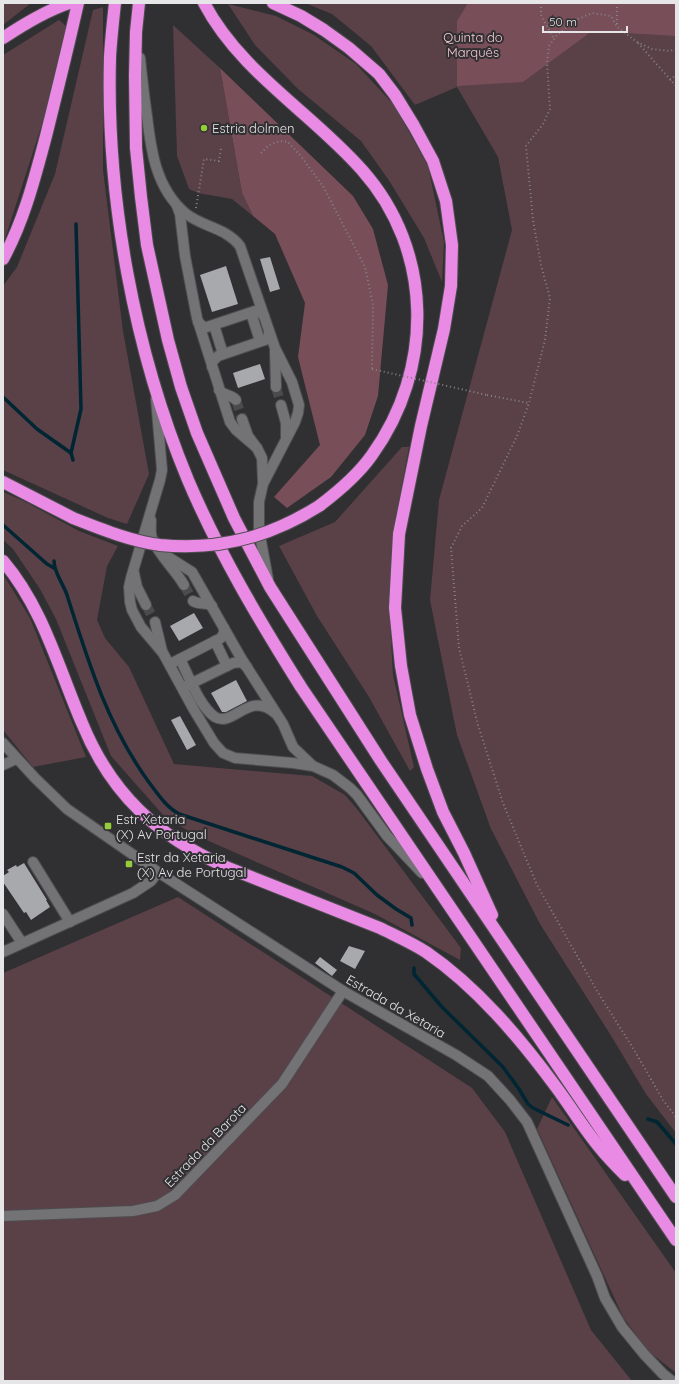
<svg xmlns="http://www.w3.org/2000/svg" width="679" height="1384" font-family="Quicksand,sans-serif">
<rect width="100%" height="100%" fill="#302f32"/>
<!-- green -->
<g fill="#5a4047">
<path d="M3 3H31L3 25Z"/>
<path d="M305 3H676V1133L646 1094 610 1034 540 924 491 829 457 735 430 600 439 500 512 230 498 157 457 87 415 105 371 46 332 14Z"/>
<path d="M228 4 276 16 314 35 356 64 394 105 428 166 444 242 442 282 424 238 390 182 361 141 298 89 255 45Z"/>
<path d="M103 7V170L123 331 149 474 127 524 108 518 3 470V286L17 267 55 174 93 10Z"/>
<path d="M59 20 66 26 43 121 3 245V55Z"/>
<path d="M173 25 220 68 242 193 253 216 232 199 198 193 189 189 177 156Z"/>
<path d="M402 447H409L394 527 389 605 393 675 414 767 410 771 369 697 317 616 279 546 335 522Z"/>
<path d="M3 492 24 501 79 531 118 546 107 566 97 620 105 638 129 667 174 764 312 776 345 795 357 809 461 948 460 960 375 914 195 835 164 816 111 756 56 619 40 589 13 549 3 540Z"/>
<path d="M3 574 30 618 86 757 33 767 3 730Z"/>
<path d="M178 897 472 1088 505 1132 591 1330 632 1381H3V973Z"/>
<path d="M552 1097 676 1273V1373L647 1350 623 1317 537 1129Z"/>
</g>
<!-- forest -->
<g fill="#784e59">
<path d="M468 3H676V36L592 31 523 82 457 86V21Z"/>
<path d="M220 68 353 196 373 229 388 285 378 396 365 435 331 477 287 508 274 497 320 445 298 357 305 303 275 234 253 216 242 193Z"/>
</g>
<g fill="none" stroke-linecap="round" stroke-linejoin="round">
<!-- stream -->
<g stroke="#002533" stroke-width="3.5">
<path d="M3 397 37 429 71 453 73 460"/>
<path d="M71 453 81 409 76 224"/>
<path d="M3 525 47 564 54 568"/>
<path d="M54 561C54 573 63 583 67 595 88 661 107 724 148 781 157 793 166 807 179 814L342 867 354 873 377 895 396 909 411 918 412 925"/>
<path d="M414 968V974L441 1006 503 1067 519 1089 528 1104 533 1108 568 1125"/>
<path d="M648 1119 657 1122 676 1144"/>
</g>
</g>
<!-- building -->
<g fill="#a7a9ac">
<path d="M270 257 280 289 270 292 260 259Z"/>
<path d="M226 266 238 304 212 312 200 275Z"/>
<path d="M260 364 265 379 238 388 233 373Z"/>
<path d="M194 613 203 628 179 641 170 626Z"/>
<path d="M236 680 247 701 226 712H222L211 693Z"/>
<path d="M180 716 196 745 187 750 171 720Z"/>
<path d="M24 863 47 900H46L50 907 31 920 26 912 24 913 3 882V876L9 872 7 870 16 865 17 867Z"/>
<path d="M349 946 365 951 355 969 340 961Z"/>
<path d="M320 957 337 970 332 976 315 963Z"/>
</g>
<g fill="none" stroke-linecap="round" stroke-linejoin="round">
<!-- minor-tunnel -->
<g stroke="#4b4a4d" stroke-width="10" stroke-dasharray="10 5" stroke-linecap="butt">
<path d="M276 387 281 405"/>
<path d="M236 400 242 419"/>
<path d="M184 585 193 601"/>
<path d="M146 605 155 622"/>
</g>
<!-- minor casing -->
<g stroke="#4e4d4f" stroke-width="12">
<g id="minor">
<path d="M140 58C142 77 144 96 147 116 151 151 156 188 185 213 202 227 225 227 240 246L275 348 292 382 299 405 298 413 295 422 263 484 259 502V530L268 579"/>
<path d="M177 206 180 214 185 256 197 318 230 422 236 430 257 448"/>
<path d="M251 313 260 341"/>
<path d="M198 322 204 327H207L255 311 261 313 264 316"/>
<path d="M214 325 223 354"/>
<path d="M275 351 276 387"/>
<path d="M212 367V362L218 356 265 340 268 338 269 332"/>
<path d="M219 390C224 396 231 394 236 400"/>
<path d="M156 399 162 470 160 480 131 578 129 587 130 602 132 610 141 627 163 653 194 710 214 743 223 753 235 758 293 763 313 766 333 775 350 788 357 795 387 836 422 873"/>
<path d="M281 405 286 423V437"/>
<path d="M242 419 248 436 257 448 262 458 263 482"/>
<path d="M151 520C151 526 150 532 152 538 159 556 175 569 184 585"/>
<path d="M158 549 165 555 192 572 241 658 283 724 293 747 313 766"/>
<path d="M134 573 137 587 146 605"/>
<path d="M193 601C199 605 206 602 212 606"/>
<path d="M155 622 162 651"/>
<path d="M215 641 227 666"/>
<path d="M180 659C189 676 199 706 215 717 233 728 249 690 275 713"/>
<path d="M174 662 221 638 224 633V628"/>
<path d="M186 686 233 663 241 662 247 667"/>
<path d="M3 743 35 778 67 809 158 872 343 991 456 1055 488 1076 510 1100 527 1122 597 1276 605 1298 622 1327 644 1354 663 1374 672 1381"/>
<path d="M3 765 16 759"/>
<path d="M33 862 70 922"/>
<path d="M3 914 22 943"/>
<path d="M3 952 133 893 151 881 158 872"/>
<path d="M3 1216 133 1211 157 1206 175 1195 282 1084 343 991"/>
</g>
</g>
<!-- highway casing -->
<g stroke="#4e4d4f" stroke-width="14">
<g id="highway">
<path d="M115 3C113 21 111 39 110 57 106 198 134 350 188 480 219 553 259 620 301 687L676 1240"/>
<path d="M139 3 136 32 135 76 136 148 141 197 147 245 168 340 181 387 197 433 234 518 270 587 381 761 676 1197"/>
<path d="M204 3C241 73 311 112 362 170 434 251 434 369 372 455 358 475 339 491 319 506"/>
<path d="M273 3 301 16 324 30 349 48 379 74 395 95 414 126 433 161 446 201 452 245 451 286 444 329 421 426 399 534 395 608 401 666 410 715 427 769 443 812 464 853 492 915"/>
<path d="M3 38C24 24 45 11 69 3"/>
<path d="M3 259C24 221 35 177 46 136 57 92 68 47 78 3"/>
<path d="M3 482 73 518"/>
<path d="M3 561C43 608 58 667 82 723 111 794 157 836 226 867L380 928C396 936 412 943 426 952 477 987 519 1037 556 1087 571 1107 584 1129 600 1148 608 1158 616 1166 625 1175"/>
</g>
</g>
<!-- path -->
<g stroke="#858487" stroke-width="2" stroke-dasharray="1 3" stroke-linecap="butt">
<path d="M541 3V15L554 39"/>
<path d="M617 3V26"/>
<path d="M638 43 676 86"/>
<path d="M676 49 670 51 652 49 637 42 617 27 611 16 592 13 574 21 557 35 549 46 547 63 550 109 543 124 526 146 533 220 541 265 550 298 545 340 529 403 517 436 482 508 462 526 451 548 459 648 478 725 503 803 537 885 597 991 633 1048 663 1100 676 1117"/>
<path d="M670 80 676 75"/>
<path d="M261 153 269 145 280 141 288 142 300 155 323 186 365 267 373 305 372 369"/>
<path d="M196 208 204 159 219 161 221 148"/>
<path d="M487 395 529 403"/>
</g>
<!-- minor -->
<use href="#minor" stroke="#737275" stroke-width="10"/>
<!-- highway -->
<use href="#highway" stroke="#e98be4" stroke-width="12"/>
<!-- highway-bridge casing -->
<g stroke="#4e4d4f" stroke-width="14" stroke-linecap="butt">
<path id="highway-bridge" d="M73 518C101 529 130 541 160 545 219 551 270 537 319 506"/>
</g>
<!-- path-bridge -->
<path stroke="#858487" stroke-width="2" stroke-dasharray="1 3" stroke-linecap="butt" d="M372 369 487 395"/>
<!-- highway-bridge -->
<use href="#highway-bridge" stroke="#e98be4" stroke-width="12"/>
</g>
<!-- markers -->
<g fill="#95cc3b" stroke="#302f32" stroke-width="1.5">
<circle cx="204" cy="128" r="4"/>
<rect x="104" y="822" width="8" height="8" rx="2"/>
<rect x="125" y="860" width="8" height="8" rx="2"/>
</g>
<g text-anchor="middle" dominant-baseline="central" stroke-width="4" stroke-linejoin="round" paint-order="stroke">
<!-- park labels -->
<g font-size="13" fill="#f7c9d4" stroke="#302f32">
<text x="473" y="37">Quinta do<tspan x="473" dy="15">Marquês</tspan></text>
</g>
<!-- poi labels -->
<g font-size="13" fill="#e6e5e7" stroke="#302f32" text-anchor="start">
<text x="212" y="128">Estria dolmen</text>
<text x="116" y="819">Estr Xetaria<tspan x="116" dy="15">(X) Av Portugal</tspan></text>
<text x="137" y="857">Estr da Xetaria<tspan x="137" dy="15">(X) Av de Portugal</tspan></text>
</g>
<!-- street labels -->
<g font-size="13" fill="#e6e5e7" stroke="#302f32">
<text transform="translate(396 1006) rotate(30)">Estrada da Xetaria</text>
<text transform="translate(205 1145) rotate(-46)">Estrada da Barota</text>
</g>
</g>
<!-- border -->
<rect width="679" height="1384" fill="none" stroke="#e6e5e7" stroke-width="8"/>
<!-- scale -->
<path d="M543 26v6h84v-6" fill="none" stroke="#e6e5e7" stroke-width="2"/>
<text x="549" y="26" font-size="12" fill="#e6e5e7" stroke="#302f32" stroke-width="3" paint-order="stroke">50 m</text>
</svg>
